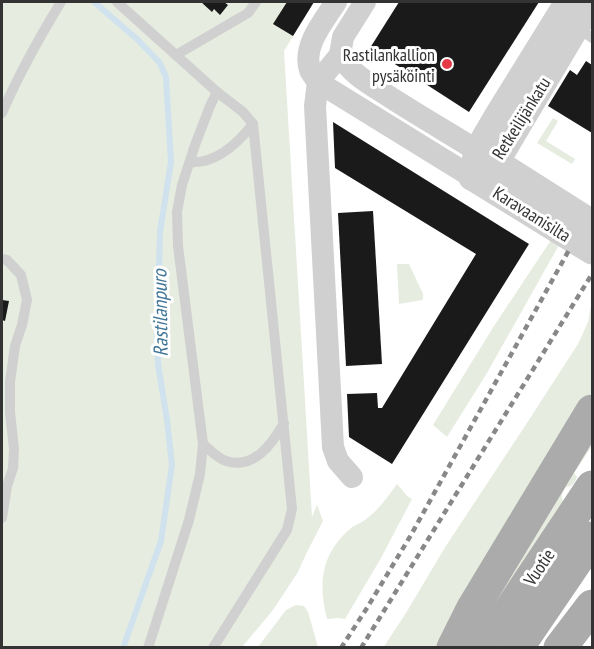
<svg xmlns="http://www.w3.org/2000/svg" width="594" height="649" font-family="'PT Sans Narrow',sans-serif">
<rect width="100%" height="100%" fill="#fff"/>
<!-- green -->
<g fill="#e6ecdf">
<path d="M2 2H314L284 51 312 517 317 505 323 521 306 554 298 572 273 610 242 647H2Z"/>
<path d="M553 118 558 121 546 141 575 159 572 164 537 143Z"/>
<path d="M551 240 559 245 487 373 447 437 433 425 494 326Z"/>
<path d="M397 264H409L423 294V300L399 304Z"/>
<path d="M592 300V391L494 549 437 647 383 648 406 613 444 549 525 426 578 344 588 322Z"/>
<path d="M592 430V446L574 473 577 477C575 483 572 487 566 487 561 494 561 497 564 504L492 610 494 591Z"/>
<path d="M397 484 407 496 412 499 381 558 345 619 338 618 327 619C318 584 321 554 350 529 356 524 364 522 370 516 381 507 389 495 397 484Z"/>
<path d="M296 605 304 606 308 612 318 647H258L286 610Z"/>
</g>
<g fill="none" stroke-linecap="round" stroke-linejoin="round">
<!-- stream -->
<path stroke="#cfe2ee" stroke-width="6" d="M94 2 137 39 160 63 166 77 171 162 160 232 157 343 158 364 167 420 172 465 161 541 123 648"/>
</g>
<!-- building -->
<g fill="#1a1a1a">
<path d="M201 2H224L228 5 220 15 214 9 212 12Z"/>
<path d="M287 2H314L293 36 273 24Z"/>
<path d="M399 2H539L469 112 370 48Z"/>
<path d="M586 61 592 65V133L548 106 570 70 577 75Z"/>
<path d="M333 122 529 244 392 464 349 437 347 394 377 393 378 408H382L476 254 335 168Z"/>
<path d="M373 211 382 364 346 366 338 213Z"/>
<path d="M2 300 9 301 5 321 2 320Z"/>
</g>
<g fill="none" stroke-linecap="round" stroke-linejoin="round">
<!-- service -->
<g stroke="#d0d0d0" stroke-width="10">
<path d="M117 2 217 92"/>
<path d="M576 26 592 38"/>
<path d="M176 55 248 13 256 2"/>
<path d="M2 113C19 74 39 38 61 2"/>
<path d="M190 162C216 164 238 143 253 124"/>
<path d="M2 259 7 260 21 275 27 300 22 325 15 346 10 382V412L14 449 13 468 7 486 2 518"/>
<path d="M203 444C210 450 217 458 226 461 254 470 272 444 284 423"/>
<path d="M148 648 189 520 200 474 203 444 178 246 177 212 182 185 195 145 210 106 217 92 243 112 253 124 292 509 287 530 213 648"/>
</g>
<!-- minor -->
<g stroke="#d0d0d0" stroke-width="22">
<path d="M336 2C324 21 302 46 310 70 312 74 315 78 318 82L472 177"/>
<path d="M365 2 343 37 340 55C352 76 374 86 393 99 426 120 459 139 492 160"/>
<path d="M340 55 318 82 315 106 333 447 338 461 352 477"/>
</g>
<!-- tertiary -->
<g stroke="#d0d0d0" stroke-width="27">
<path d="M496 162 592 223"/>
<path d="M472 177 496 162 591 2"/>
<path d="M472 177 477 151 498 115 568 2"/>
<path d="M472 177 592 251"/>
</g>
<!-- primary -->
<g stroke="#ababab" stroke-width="33">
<path d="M453 648 473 608 592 411"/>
<path d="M485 648 592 487"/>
<path d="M517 648 592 538"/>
<path d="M560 648 592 606"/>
</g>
<!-- rail -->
<g stroke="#888" stroke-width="4.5" stroke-dasharray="6 4.5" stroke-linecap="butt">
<path d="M341 648 367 608 411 535 569 250"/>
<path d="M361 648 592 274"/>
</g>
</g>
<!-- markers -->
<circle fill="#e63946" stroke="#fff" stroke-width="2" cx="447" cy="64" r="6"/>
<g text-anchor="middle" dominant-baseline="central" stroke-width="6" stroke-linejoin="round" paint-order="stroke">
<!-- poi labels -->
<g font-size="18" fill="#333" stroke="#fff" text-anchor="end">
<text x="435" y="54">Rastilankallion<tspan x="435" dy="21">pysäköinti</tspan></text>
</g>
<!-- street labels -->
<g font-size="18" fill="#333" stroke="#fff">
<text transform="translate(521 118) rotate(-58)">Retkeilijänkatu</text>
<text transform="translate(532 214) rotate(32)">Karavaanisilta</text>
<text transform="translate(539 567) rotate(-56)">Vuotie</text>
</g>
<!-- water labels -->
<g font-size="20" font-style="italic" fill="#3f7597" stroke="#fff">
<text transform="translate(160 313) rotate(-91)">Rastilanpuro</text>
</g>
</g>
<!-- border -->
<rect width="594" height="649" fill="none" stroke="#333333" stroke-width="6"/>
</svg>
